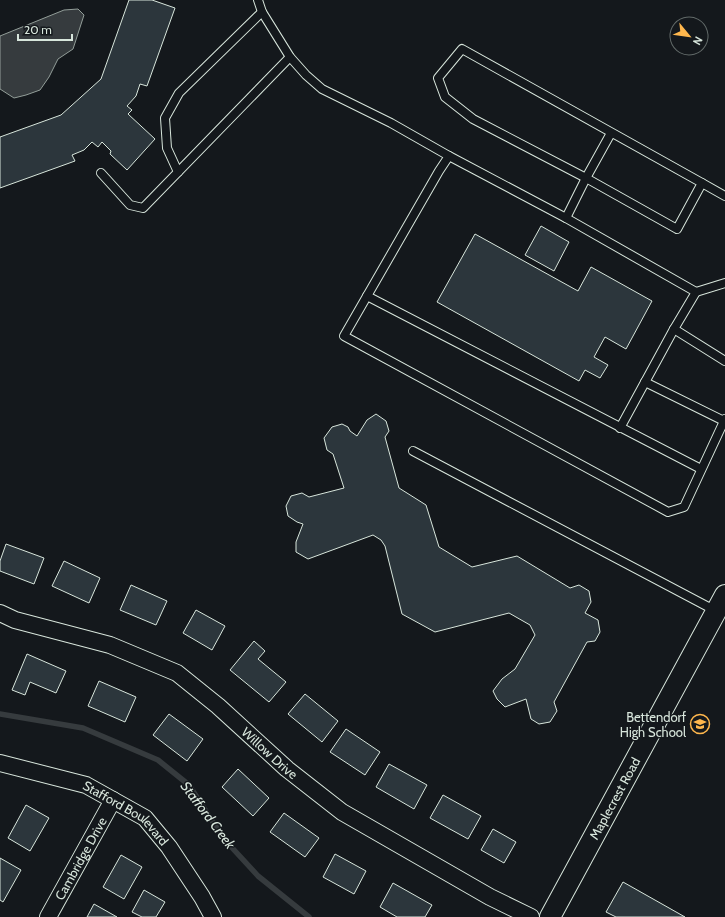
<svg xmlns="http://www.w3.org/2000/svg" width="725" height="917" font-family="Cabin,sans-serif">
<rect width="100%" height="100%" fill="#14181c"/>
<!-- water -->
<path fill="#363b3e" stroke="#939e99" d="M78 9 84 15 73 49 58 59 49 77 40 90 26 95 14 98 0 89V36L64 10Z"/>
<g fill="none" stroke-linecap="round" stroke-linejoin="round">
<!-- stream -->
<path stroke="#363b3e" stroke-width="5.5" d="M0 714 83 728 158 760 189 785 224 839 258 876 309 917"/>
</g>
<!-- building -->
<g fill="#2c363c" stroke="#d8e6dc">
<path d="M129 0H152L175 8 147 86 140 84 136 96 127 106 132 110 128 114 155 139 127 170 110 154 111 151 102 142 98 147 92 142 84 150 72 155 75 161 0 188V137L61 115 101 79Z"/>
<path d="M541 226 569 242 554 271 525 255Z"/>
<path d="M475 234 578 291 591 267 652 301 626 349 605 337 594 357 608 365 600 378 585 370 579 381 437 302Z"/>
<path d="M376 414 386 421 389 431 385 437 399 488 426 505 439 547 472 567 517 556 570 588 579 585 589 591 591 602 585 613 598 620 600 632 595 641 587 642 554 702 557 711 550 722 539 724 531 719 526 699 505 707 497 699 493 691 502 679 515 669 535 635 530 625 509 613 435 632 402 614 385 546 381 540 373 535 308 559 296 552V542L303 524 297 522 288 516 286 506 291 496 302 493 309 497 344 488 333 454 327 450 324 438 332 427 342 424 348 427 350 431 357 436 367 420Z"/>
<path d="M6 544 44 558 34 584 0 571V561Z"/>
<path d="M64 561 100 578 89 603 52 586Z"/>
<path d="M131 585 167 601 156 625 120 610Z"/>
<path d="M196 610 225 626 212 650 183 633Z"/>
<path d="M254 641 265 651 258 659 286 682 269 702 230 670Z"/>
<path d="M27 654 66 671 56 693 30 682 25 695 12 690Z"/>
<path d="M99 681 136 697 125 722 88 706Z"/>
<path d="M305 694 338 721 322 742 288 714Z"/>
<path d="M169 714 203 739 187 761 153 735Z"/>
<path d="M346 729 380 752 365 775 330 752Z"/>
<path d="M389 764 427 785 414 809 376 787Z"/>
<path d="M238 769 269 798 253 816 222 787Z"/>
<path d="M443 795 481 816 468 839 430 818Z"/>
<path d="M26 805 49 818 30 851 8 838Z"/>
<path d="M284 813 319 838 305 857 270 832Z"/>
<path d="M493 829 516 842 504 863 481 850Z"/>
<path d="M335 854 366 871 354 894 323 877Z"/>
<path d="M121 855 142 867 124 899 103 887Z"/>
<path d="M0 858 21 870 3 902 0 900Z"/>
<path d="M623 882 685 917H616L606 912Z"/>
<path d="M393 883 432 905 425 917H397L380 907Z"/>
<path d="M144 890 165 902 156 917H142L132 912Z"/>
<path d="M94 904 117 917H87Z"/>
</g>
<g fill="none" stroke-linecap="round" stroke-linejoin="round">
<!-- service casing -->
<g stroke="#d8e6dc" stroke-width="10">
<g id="service">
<path d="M258 0 262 12 290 57 306 75 322 89 391 123 449 156"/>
<path d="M462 49 702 183 677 229 586 178 473 119 445 97 438 78Z"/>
<path d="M178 172 167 148 165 118 179 93 262 12"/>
<path d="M101 173 130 205 143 208 290 57"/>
<path d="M702 183 725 196"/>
<path d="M566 218 586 178 611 133"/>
<path d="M696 292 725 283"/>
<path d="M367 296 701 469"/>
<path d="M674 329 725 361"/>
<path d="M645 382 724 421"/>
<path d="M620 428 674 329 696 292 566 218 449 156 439 171 344 336 668 512 684 507 725 419"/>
<path d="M413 451 716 611"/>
</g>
</g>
<!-- minor casing -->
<g stroke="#d8e6dc" stroke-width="18">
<g id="minor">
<path id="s1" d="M0 613 15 620 110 645 177 673 218 706 287 769 342 812 490 897 531 917"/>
<path id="s2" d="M0 763 86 785 145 818 169 847 202 897 213 917"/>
<path id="s3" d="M48 917 113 800"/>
</g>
</g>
<!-- tertiary casing -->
<g stroke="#d8e6dc" stroke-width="22">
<g id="tertiary">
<path id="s4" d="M550 917 725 595"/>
</g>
</g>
<!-- service -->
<use href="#service" stroke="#14181c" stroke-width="8"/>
<!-- minor -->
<use href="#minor" stroke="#14181c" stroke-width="16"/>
<!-- tertiary -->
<use href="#tertiary" stroke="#14181c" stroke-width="20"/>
</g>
<!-- icons -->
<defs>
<g id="school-ring" transform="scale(1)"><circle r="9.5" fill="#14181c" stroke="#ffb74d" stroke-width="1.5"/><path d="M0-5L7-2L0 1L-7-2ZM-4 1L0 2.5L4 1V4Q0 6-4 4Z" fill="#ffb74d"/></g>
</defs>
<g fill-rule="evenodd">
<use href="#school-ring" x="700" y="724"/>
</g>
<g text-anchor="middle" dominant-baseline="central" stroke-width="3" stroke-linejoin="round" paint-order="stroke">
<!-- poi labels -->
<g font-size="13" fill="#d8e6dc" stroke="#14181c" text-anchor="end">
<text x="686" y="717">Bettendorf<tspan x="686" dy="15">High School</tspan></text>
</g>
<!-- street labels -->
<g font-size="13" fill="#d8e6dc" stroke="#14181c">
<text stroke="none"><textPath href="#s1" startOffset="310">Willow Drive</textPath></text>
<text stroke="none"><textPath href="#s4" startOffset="135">Maplecrest Road</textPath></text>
<text stroke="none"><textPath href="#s2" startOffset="138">Stafford Boulevard</textPath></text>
<text stroke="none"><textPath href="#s3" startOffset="67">Cambridge Drive</textPath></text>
</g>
<!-- water labels -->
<g font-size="14" font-style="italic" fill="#d8e6dc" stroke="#14181c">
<text transform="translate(208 815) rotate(53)">Stafford Creek</text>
</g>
</g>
<!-- north arrow -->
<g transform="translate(689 36) rotate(119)"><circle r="19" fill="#14181c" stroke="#626a69"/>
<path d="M0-3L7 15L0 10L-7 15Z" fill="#ffb74d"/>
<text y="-6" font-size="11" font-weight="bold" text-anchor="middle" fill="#d8e6dc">N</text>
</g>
<!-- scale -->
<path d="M18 34v6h54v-6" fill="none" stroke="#d8e6dc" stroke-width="2"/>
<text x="24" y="34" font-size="12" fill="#d8e6dc" stroke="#14181c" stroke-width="3" paint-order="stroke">20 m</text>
</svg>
